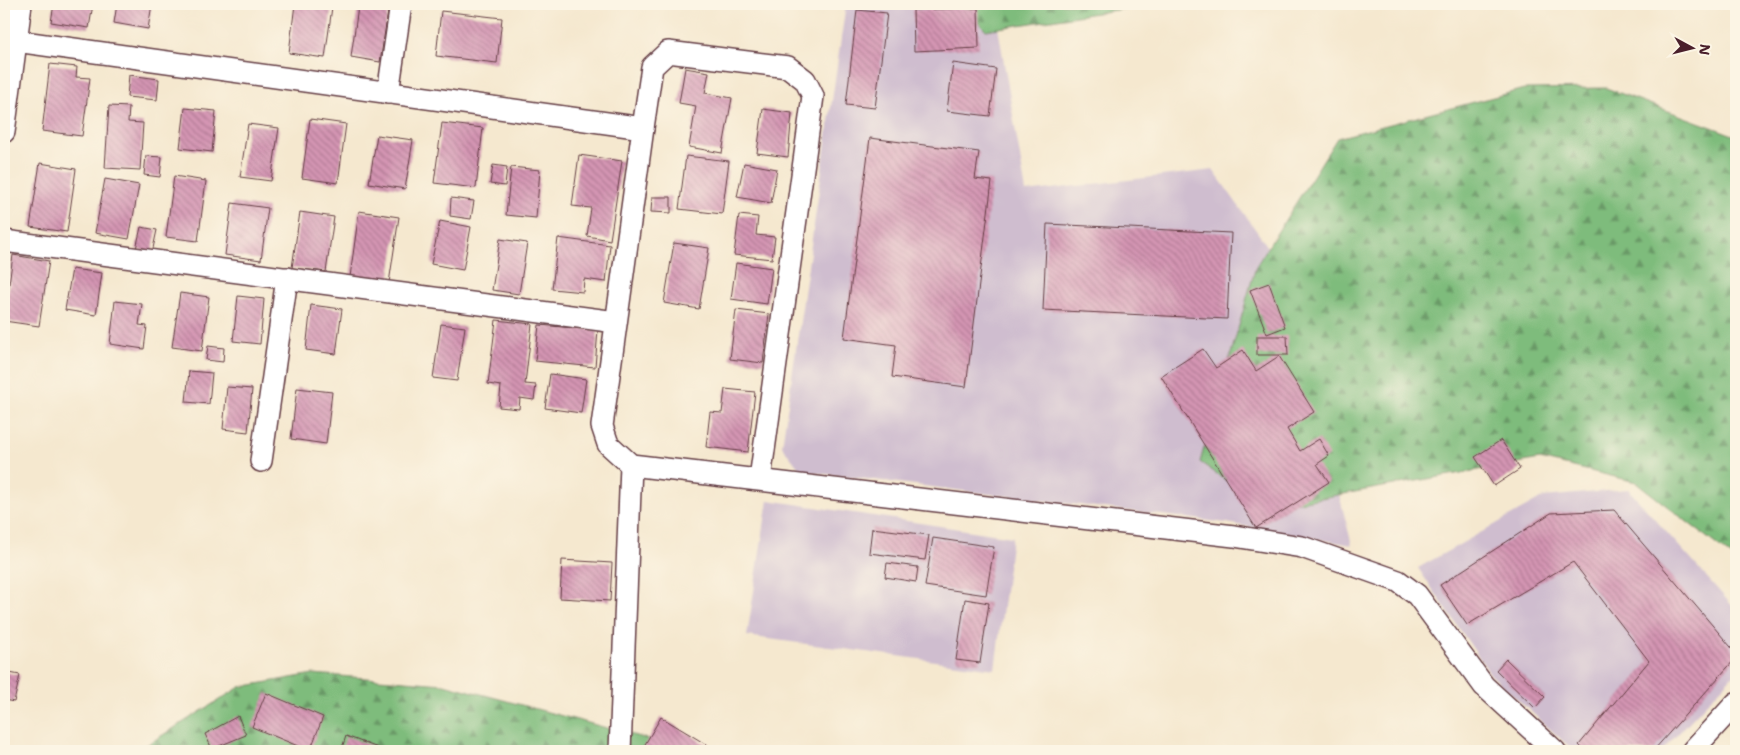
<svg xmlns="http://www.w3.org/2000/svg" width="1740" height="755" font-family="'Shantell Sans',sans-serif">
<defs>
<pattern id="forest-firs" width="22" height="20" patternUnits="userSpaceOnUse" patternTransform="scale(1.25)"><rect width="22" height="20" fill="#7ebc7c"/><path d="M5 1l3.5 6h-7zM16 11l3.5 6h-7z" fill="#699866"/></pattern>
<pattern id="building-back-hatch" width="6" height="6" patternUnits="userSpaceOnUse" patternTransform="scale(1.25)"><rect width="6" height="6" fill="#d495b3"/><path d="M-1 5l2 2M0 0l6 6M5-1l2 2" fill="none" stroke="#ae7992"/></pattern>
</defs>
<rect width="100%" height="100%" fill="#fcf5e5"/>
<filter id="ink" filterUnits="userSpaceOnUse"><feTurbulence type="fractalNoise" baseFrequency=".02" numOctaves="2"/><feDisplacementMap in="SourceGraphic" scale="10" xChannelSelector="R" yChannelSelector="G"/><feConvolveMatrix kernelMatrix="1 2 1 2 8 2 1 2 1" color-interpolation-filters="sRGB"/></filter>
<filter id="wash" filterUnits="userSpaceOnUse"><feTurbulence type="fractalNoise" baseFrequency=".0096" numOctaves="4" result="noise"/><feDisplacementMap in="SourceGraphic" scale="20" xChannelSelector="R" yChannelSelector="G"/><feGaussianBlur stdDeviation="1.12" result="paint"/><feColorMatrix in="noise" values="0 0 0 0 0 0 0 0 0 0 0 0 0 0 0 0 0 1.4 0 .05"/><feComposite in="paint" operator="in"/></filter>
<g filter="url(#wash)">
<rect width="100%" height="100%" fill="#f5e8cf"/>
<!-- industrial -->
<g fill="#cfbdcf">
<path d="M846 4H994L1026 192 1213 170 1280 264 1352 545 1227 523 801 471 782 446Z"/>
<path d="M1628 489 1736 610V672L1662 751H1574L1491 675 1418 568 1544 497Z"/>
<path d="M768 500 1012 537 995 669 747 636Z"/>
</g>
<!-- forest -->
<g fill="url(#forest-firs)" stroke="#646e54">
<path d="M961 4H1155L986 30Z"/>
<path d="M1606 88 1736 136V560L1636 482 1540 459 1265 508 1200 462 1256 266 1337 138 1524 89Z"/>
<path d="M313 674 444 684 692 751H137L240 687Z"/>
</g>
<g id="blocks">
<!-- building -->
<g fill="url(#building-back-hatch)">
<path d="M54 4H93L89 28 51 22Z"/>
<path d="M117 4H152L148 29 114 23Z"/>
<path d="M295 4 332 7 325 58 289 53Z"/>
<path d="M358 7 388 12 380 62 351 57Z"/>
<path d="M978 8 979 48 914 51 913 10Z"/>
<path d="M857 10 887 13 875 108 846 105Z"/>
<path d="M441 11 502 18 497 63 436 56Z"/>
<path d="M953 63 996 69 990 116 947 111Z"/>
<path d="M50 64 77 67 76 77 90 78 82 136 42 131Z"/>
<path d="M685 68 709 72 705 93 732 98 722 153 689 147 696 106 679 103Z"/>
<path d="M129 75 159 79 157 100 127 97Z"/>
<path d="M109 106 129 107 128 122 143 123 140 170 105 168Z"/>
<path d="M185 108 216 111 212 152 180 148Z"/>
<path d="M763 109 792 113 788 157 757 153Z"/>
<path d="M310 119 346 124 338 183 302 178Z"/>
<path d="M442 123 483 128 476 188 434 183Z"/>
<path d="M248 124 279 128 271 181 240 177Z"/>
<path d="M377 135 413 140 405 189 369 183Z"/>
<path d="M870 138 979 152 975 179 992 181 966 387 892 377 896 345 844 338Z"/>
<path d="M579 155 622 161 610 240 587 236 591 208 572 206Z"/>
<path d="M146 156 162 157 160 177 144 175Z"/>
<path d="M686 156 729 161 722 214 679 209Z"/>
<path d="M40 163 76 169 67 232 30 227Z"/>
<path d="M744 163 777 169 771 203 737 197Z"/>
<path d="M493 165 507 167 505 186 490 184Z"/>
<path d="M511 167 540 170 536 218 506 215Z"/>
<path d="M174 176 206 181 198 241 166 237Z"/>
<path d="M105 179 139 185 129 239 95 233Z"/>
<path d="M652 197H671V213L651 212Z"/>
<path d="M451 198 474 201 471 219 450 216Z"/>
<path d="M232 203 268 208 261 260 225 255Z"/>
<path d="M359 211 399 217 389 283 350 277Z"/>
<path d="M300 212 334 217 326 272 292 268Z"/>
<path d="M739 215 758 217 756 235 775 237 772 259 734 255Z"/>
<path d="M440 221 471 227 463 270 431 264Z"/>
<path d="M1047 224 1231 233 1227 319 1043 310Z"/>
<path d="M141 227 157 230 152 253 136 249Z"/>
<path d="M558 238 610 245 606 282 584 279 583 292 552 289Z"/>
<path d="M500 239 527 243 519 294 492 290Z"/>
<path d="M674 243 709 248 699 309 664 303Z"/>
<path d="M13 255 49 261 39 326 4 321Z"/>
<path d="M736 263 772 268 767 304 731 299Z"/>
<path d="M72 269 102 273 96 315 65 310Z"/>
<path d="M1269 283 1285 327 1267 334 1250 290Z"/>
<path d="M180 293 209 297 202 351 172 347Z"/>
<path d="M238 296 264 299 260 344 233 341Z"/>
<path d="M115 301 142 304 139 325 147 326 144 349 110 344Z"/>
<path d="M311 305 342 309 336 354 306 350Z"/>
<path d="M736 310 769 314 763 363 730 359Z"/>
<path d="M496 320 532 324 525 384 536 385 534 400 520 398 519 409 499 407 501 386 488 384Z"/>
<path d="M441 324 465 327 457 381 433 378Z"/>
<path d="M539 325 598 330 595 367 535 361Z"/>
<path d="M1257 336H1287L1288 355H1257Z"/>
<path d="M208 346 224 348 223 362 206 360Z"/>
<path d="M1203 349 1216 368 1243 350 1256 371 1279 356 1314 412 1287 429 1300 451 1319 439 1329 456 1317 464 1329 482 1256 528 1161 376Z"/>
<path d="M189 371 212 373 209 404 186 402Z"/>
<path d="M550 374 586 379 581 413 545 408Z"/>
<path d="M227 387 252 389 248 432 223 429Z"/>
<path d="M297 388 332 392 326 444 291 439Z"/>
<path d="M725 389 755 392 748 452 706 447 710 412 722 413Z"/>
<path d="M1501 440 1520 469 1494 486 1475 457Z"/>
<path d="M1614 510 1736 653V658L1653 751H1585L1579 745 1649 661 1573 562 1467 625 1440 585 1551 513Z"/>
<path d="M872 528 929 535 925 560 869 553Z"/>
<path d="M933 538 994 547 986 595 925 586Z"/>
<path d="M562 560 612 563 610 601 560 598Z"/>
<path d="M887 563 918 567 916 582 885 577Z"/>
<path d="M965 599 989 603 980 663 956 660Z"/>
<path d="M1506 659 1545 697 1535 708 1496 670Z"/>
<path d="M4 672 20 675 14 702 4 700Z"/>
<path d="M266 693 323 717 310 751 252 727Z"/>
<path d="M238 716 246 735 212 749 205 734Z"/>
<path d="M661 717 717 751H641Z"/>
<path d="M346 736 386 751H341Z"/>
</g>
</g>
</g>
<g filter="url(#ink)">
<use href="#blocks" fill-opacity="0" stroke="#643d44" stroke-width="1"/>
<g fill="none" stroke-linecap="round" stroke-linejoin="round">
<!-- minor casing -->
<g stroke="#643d44" stroke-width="24">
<g id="minor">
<path d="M16 41 643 128 602 426 608 444 631 465 1234 536 1302 547 1398 581 1417 595 1484 686 1555 751"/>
<path d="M388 93 401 4"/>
<path d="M643 128 652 67 668 52 788 67 805 80 813 96 760 479"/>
<path d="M4 132 21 4"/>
<path d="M4 241 616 322"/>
<path d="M261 461 287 278"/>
<path d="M620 751 631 465"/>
<path d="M1692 751 1736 703"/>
</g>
</g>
<!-- minor -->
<use href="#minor" stroke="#fff" stroke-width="21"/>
</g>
</g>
<!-- margin -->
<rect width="1740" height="755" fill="none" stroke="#fcf5e5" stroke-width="20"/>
<!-- north arrow -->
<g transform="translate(1692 48) rotate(97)" stroke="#fcf5e5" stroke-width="4" paint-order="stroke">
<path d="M0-4L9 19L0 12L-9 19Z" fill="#4a1f2b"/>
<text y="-8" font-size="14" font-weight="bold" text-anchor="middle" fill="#4a1f2b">N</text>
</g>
</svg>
